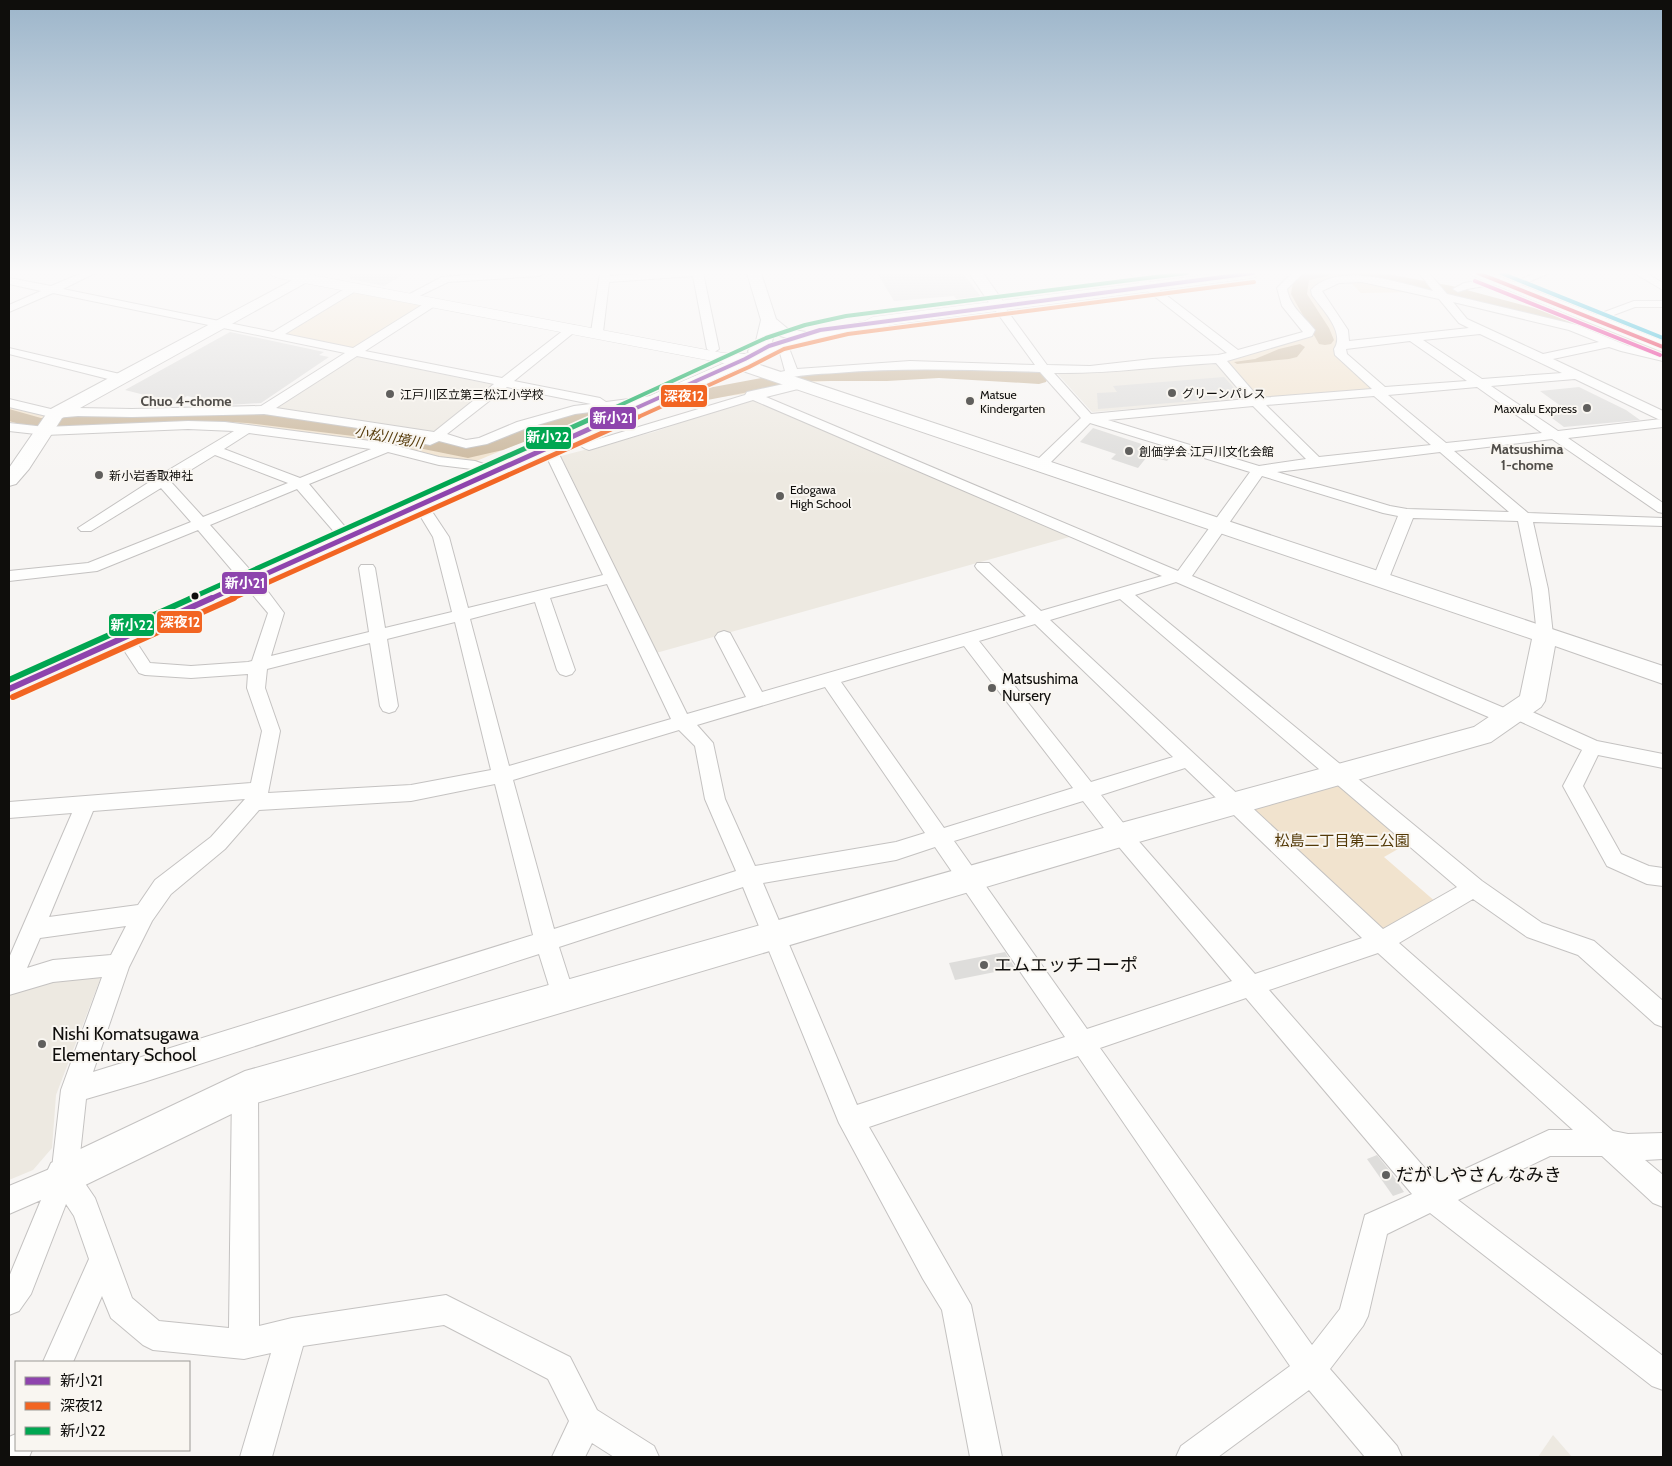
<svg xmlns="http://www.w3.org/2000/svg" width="1672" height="1466" font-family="Cabin,'Noto Sans JP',sans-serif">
<rect width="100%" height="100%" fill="#f7f5f3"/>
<!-- built -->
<g fill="#ede9e1">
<path d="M354 356 494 385 438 430 428 432 267 409Z"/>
<path d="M1215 361 1248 400 1092 412 1055 371Z"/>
<path d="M750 398 1073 536 656 653 561 456 654 432Z"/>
<path d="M101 977 56 1095 52 1148 33 1170 9 1180V992L40 984Z"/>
<path d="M1553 1435 1572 1457H1538Z"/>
</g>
<!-- green -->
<g fill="#f1e3ce">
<path d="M1298 273H1386L1557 313 1585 315 1663 347V357H1656L1573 327 1441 296 1347 279 1316 290 1342 330 1340 349 1383 392 1256 402 1219 359 1308 334 1282 288Z"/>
<path d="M1351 283H1378L1416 292 1361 293Z"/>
<path d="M355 289 429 303 355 350 279 334Z"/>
<path d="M860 368 1041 369 1051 379 940 373 803 383 785 377Z"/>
<path d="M772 380 791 386 765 392 667 403 699 390Z"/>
<path d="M9 404 48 415 262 411 438 438 464 445 577 411 619 405 615 410 573 421 474 462H458L228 424 50 429 9 424Z"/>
<path d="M1338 780 1412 841 1384 857 1437 903 1379 937 1243 808Z"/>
</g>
<!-- water -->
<path fill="#cab79c" d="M1300 344 1305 347 1297 357 1289 359 1237 364 1234 362 1255 359 1279 349Z"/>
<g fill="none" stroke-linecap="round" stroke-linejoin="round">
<!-- river -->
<g fill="#cab79c" fill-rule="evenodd">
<path d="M1300 273H1330L1328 276 1309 280 1307 294 1329 328 1334 340 1331 344 1325 345 1319 344 1291 294 1294 277Z"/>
<path d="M1349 273H1381L1452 286 1563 316 1601 323 1637 338 1663 341V351L1628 347 1591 331 1556 325 1450 296 1357 278 1351 276Z"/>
<path d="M939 366 1039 372 1046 374 1048 378 1046 382 1039 384 939 378 887 381H812L798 384 791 382 789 378 791 374 812 369H887Z"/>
<path d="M777 375 784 377 786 381 784 385 692 403H675L600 416 576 422 503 450 468 458 369 438 247 423 214 421 40 430 9 421V409L41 418 214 409 247 411 369 426 468 446 490 441 562 414 599 404 675 391H692Z"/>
</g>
</g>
<!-- building -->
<g fill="#dedddb">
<path d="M350 273H406L384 286 350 279Z"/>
<path d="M877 273H963L984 301 959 303 954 296 894 301Z"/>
<path d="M230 332 324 352 319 355 329 357 261 403 227 405 187 396 176 403 125 390Z"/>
<path d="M1224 377 1242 397 1098 409 1097 393 1117 392 1113 386Z"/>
<path d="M1579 387 1626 410 1640 420 1564 427 1540 409 1562 407 1540 391Z"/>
<path d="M1093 428 1154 448 1138 468 1111 459 1116 454 1080 442Z"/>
<path d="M1161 447 1175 451 1167 461 1152 457Z"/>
<path d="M1005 952 1015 968 955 980 949 963Z"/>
<path d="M1377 1155 1390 1171 1404 1192 1393 1196 1367 1159Z"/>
</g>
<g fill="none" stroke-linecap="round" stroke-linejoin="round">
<!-- street casing -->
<g stroke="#c4c2c1" stroke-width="2">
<g id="street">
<path d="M82 273H95L63 289 273 332 351 285H359L360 287 359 289 285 334 353 348 430 300H438L439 302 438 304 365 351 502 378 569 326 573 325 579 328 577 330 514 381 600 398 606 402 652 396 658 400 652 404 575 414 527 428 487 444 466 448 439 441 430 445 425 444 423 441 425 438 264 414 132 417 78 416 55 418 9 407V399L55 410 78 408 132 409 261 406 345 353 53 293 9 312V305L41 291 9 284V278L51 286ZM357 356 494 384 434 432 276 408ZM507 387 591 404 574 406 517 422 479 438 466 440 447 434Z"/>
<path d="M495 273H544L539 276 448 282 413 299H405L404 297 442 277Z"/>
<path d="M600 273H610V276L653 273H703L719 349 713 353 707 349 693 276 609 282 603 332 597 335 593 334 591 332Z"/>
<path d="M1130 273H1141L1153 285 1238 350 1303 332 1282 306 1277 288 1292 273H1303L1287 289C1290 307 1304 316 1315 330L1312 336 1227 361 1259 398 1372 389 1335 355 1334 349C1346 332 1321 308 1312 295L1311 290C1337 261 1401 283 1433 291L1419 273H1429L1447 294 1577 325 1628 346 1663 353V361L1621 351 1609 347 1553 359 1663 411V427L1568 438 1663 503V513L1658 512 1552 439 1454 451 1528 513 1663 518V526L1533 522 1548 589 1553 635 1551 639 1545 641 1539 639 1537 635 1532 589 1518 521 1413 518 1389 578 1387 582H1375L1373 578 1398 516 1383 513 1262 476 1192 576 1509 710 1511 707 1517 705 1597 741 1663 754V768L1598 755 1583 786 1621 854 1649 866 1663 868V886L1647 884 1607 866 1563 786 1582 750 1515 719 1514 722 1507 724 1500 722 1176 582 1135 595 1482 881 1542 923 1594 941 1663 1001V1027L1655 1024 1578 955 1527 937 1473 899 1399 943 1613 1131 1628 1134 1663 1133V1159L1645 1160 1663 1175V1207L1653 1203 1602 1156H1550L1458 1200 1663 1356V1390L1652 1386 1430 1213 1387 1234 1368 1316 1363 1326 1330 1369 1397 1446 1402 1457H1365L1309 1390 1218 1457H1176L1181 1446 1290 1366 1078 1056 869 1127 971 1305 1002 1457H970L942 1310 923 1279 839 1123 743 887 559 947 575 997 571 1005 563 1008 555 1005 539 954 144 1082 86 1099 78 1173 95 1198 132 1298 159 1321 229 1328 232 1089 236 1080 245 1076 254 1080 258 1089 259 1326 292 1318 446 1295 570 1357 597 1410 654 1446 659 1457H614L592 1443 585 1457H552L569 1421 548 1379 444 1325 303 1346 272 1457H240L271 1353 244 1359 153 1350 143 1345 111 1318 102 1296 73 1362H43L89 1259 74 1216 66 1204 31 1294 19 1311 9 1315V1277L41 1200 9 1214V1186L52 1168 61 1090 102 977 53 982 9 995V958L72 813 9 818V802L251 783 262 731 247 688 248 674 191 678 145 675 139 673 116 638 119 634 125 632 131 634 150 663 191 666 248 662 252 661 268 613 198 530 97 571 9 581V571L88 563 191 522 161 488 91 531H81L78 528 157 477 234 431 188 429 45 435 9 431V423L45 427 188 421 225 422 386 443 439 457 475 461 498 469 500 472 498 475 493 476 472 469 439 465 388 452 309 484 346 528 349 531 346 534H336L297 489 210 525 260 581 284 613 271 656 369 632 359 568 361 565H373L375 568 385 628 452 612 433 537 413 504 415 501H425L449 537 468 608 603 575 542 447 549 443 554 444 687 714 746 697 715 637 718 633 724 631 730 633 762 692 1026 616 977 569 975 566 977 563H989L1041 611 1162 576 753 400 589 450C581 448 574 440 569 434L571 431H581L592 441 745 395 747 392 802 380 806 381 808 384 806 387 766 397 1178 571 1250 472 1090 423 1046 467H1036L1034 464 1036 461 1081 418 1040 372C972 370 904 367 836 373 817 374 798 375 779 380L773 376 775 373 785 371 780 353 772 348 778 344 789 348 797 369 910 361 1035 365 993 307 999 304 1003 305 1047 365 1090 366 1152 359 1218 355 1227 353 1145 289ZM1362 282 1439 299 1459 323 1469 328 1349 341 1348 330 1322 291 1339 283ZM1453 302 1569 330 1599 342 1543 354 1467 319ZM1480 334 1562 373 1482 379 1423 340ZM1410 341 1467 381 1385 387 1347 354 1346 349ZM1216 363 1247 399 1091 414 1054 373C1108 374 1162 366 1216 363ZM1575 379 1658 419H1661L1558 431 1491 386ZM1477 387 1542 433 1446 443 1388 395ZM1374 396 1431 445 1319 457 1266 405ZM1253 406 1306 459 1259 466 1108 420ZM249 433 371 449 300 478 224 449ZM1440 452 1509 512 1407 509 1390 506 1277 472ZM215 455 288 483 203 517 171 482ZM607 584 671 719 509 766 470 619 535 602 557 670 560 674 566 676 572 674 575 670 550 598ZM1120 599 1457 887 1383 929 1050 620ZM455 622 491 770 411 785 268 793 280 731 265 688 267 669 370 643 380 706 383 711 389 713 395 711 398 706 387 639ZM1035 624 1173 757 1091 782 979 641ZM964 646 1073 788 944 828 841 682ZM825 687 925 833 896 842 755 866 725 799 713 743 697 725ZM679 730 695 746 705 799 736 871 554 929 513 780ZM1185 768 1362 938 1255 974 1128 829 1101 795ZM495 784 533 935 93 1072 129 967 152 921 171 894 225 849 259 810 411 801ZM245 799 211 837 155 880 138 905 49 917 93 811ZM1083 801 1114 841 1232 981 1087 1029 954 841ZM935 847 1065 1037 857 1105 763 883 896 860ZM126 926 111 955 53 960 27 968 40 938ZM1378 953 1573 1130H1549L1437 1182 1269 990ZM1246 998 1412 1194 1365 1215 1340 1309 1312 1345 1100 1048Z"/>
<path d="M1535 273H1549L1522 285H1514L1513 283Z"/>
<path d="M1634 273H1646L1663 283V290Z"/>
<path d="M1498 278 1502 279 1503 281 1502 283 1467 289 1458 292 1453 289 1464 283Z"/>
<path d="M1634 301H1663V307H1635L1603 319 1597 316 1599 314Z"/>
<path d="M9 348 124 375 126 378 120 382 9 354Z"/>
<path d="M16 1434V1450H32L29 1457H9V1437Z"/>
</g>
</g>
<!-- secondary casing -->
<g stroke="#c4c2c1" stroke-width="2">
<g id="secondary">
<path d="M747 273H761L776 319 788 329 806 332 808 335 806 338 790 339 774 334 772 342 762 355H750L748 351 756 341 761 320Z"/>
<path d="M969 273H983L1007 307 1004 310H994Z"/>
<path d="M304 274 309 275 311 278 309 281 62 418 29 469 16 484 9 486V468L49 410Z"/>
<path d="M745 354 751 355 754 363 1663 666V684L1555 646 1545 701 1541 707 1491 742 1121 847 250 1105 77 1189 64 1195 51 1189 45 1176 51 1163 245 1071 1121 823 1474 727 1520 696 1532 639 740 370 737 359 739 355Z"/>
</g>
</g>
<!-- primary casing -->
<g stroke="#c4c2c1" stroke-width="1">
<path id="primary" d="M745 354 751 355 754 359 751 363 18 696 9 698V678Z"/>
</g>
<!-- highway casing -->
<g stroke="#c4c2c1" stroke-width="1">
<g id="highway">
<path d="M270 273H301L723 353 744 354 814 331 865 321 873 317 1220 273H1261L1258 276 1253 278 897 324 824 339 745 364 723 363 278 278 273 276Z"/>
<path d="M1471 273H1491L1663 341V352L1473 276Z"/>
</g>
</g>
<!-- street -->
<use href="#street" fill="#fefefd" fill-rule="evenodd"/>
<!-- secondary -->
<use href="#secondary" fill="#fefefd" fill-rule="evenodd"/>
<!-- primary -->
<use href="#primary" fill="#fefefd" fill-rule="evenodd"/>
<!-- highway -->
<use href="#highway" fill="#fefefd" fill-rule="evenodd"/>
<!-- bus-1-far2 casing -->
<g stroke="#f9f6f1" stroke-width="6">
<path id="bus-1-far2" d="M614 418 745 359 769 346 820 330 1253 273"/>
</g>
<!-- bus-1-far1 casing -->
<g stroke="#f9f6f1" stroke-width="8">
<path id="bus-1-far1" d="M210 599 616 417"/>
</g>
<!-- bus-1 casing -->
<g stroke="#f9f6f1" stroke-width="10">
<path id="bus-1" d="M9 689 212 598"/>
</g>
<!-- bus-2-far2 casing -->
<g stroke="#f9f6f1" stroke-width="6">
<path id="bus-2-far2" d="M636 418 749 367 784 349 848 334 1254 282"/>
</g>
<!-- bus-2-far1 casing -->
<g stroke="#f9f6f1" stroke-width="8">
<path id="bus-2-far1" d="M231 599 638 417"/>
</g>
<!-- bus-2 casing -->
<g stroke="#f9f6f1" stroke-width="10">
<path id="bus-2" d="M13 697 234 598"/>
</g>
<!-- bus-3-far2 casing -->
<g stroke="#f9f6f1" stroke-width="6">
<path id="bus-3-far2" d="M592 418 766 338 805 325 846 316 1187 273"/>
</g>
<!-- bus-3-far1 casing -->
<g stroke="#f9f6f1" stroke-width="8">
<path id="bus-3-far1" d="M189 599 595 417"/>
</g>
<!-- bus-3 casing -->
<g stroke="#f9f6f1" stroke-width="10">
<path id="bus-3" d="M9 680 192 598"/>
</g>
<!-- bus-4 casing -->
<g stroke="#f9f6f1" stroke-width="6">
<path id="bus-4" d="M1478 273 1663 347"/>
</g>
<!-- bus-5 casing -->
<g stroke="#f9f6f1" stroke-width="6">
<path id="bus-5" d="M1475 281 1660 355"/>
</g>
<!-- bus-6 casing -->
<g stroke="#f9f6f1" stroke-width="6">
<path id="bus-6" d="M1501 273 1663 338"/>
</g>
<!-- bus-1-far2 -->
<use href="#bus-1-far2" stroke="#8e44ad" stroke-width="4"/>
<!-- bus-1-far1 -->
<use href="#bus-1-far1" stroke="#8e44ad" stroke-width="5"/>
<!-- bus-1 -->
<use href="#bus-1" stroke="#8e44ad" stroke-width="6"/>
<!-- bus-2-far2 -->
<use href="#bus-2-far2" stroke="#f26522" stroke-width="4"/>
<!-- bus-2-far1 -->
<use href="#bus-2-far1" stroke="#f26522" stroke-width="5"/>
<!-- bus-2 -->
<use href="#bus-2" stroke="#f26522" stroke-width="6"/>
<!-- bus-3-far2 -->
<use href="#bus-3-far2" stroke="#00a651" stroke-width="4"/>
<!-- bus-3-far1 -->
<use href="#bus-3-far1" stroke="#00a651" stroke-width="5"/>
<!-- bus-3 -->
<use href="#bus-3" stroke="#00a651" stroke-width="6"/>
<!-- bus-4 -->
<use href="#bus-4" stroke="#e4002b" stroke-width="4"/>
<!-- bus-5 -->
<use href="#bus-5" stroke="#e5007d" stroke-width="4"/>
<!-- bus-6 -->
<use href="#bus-6" stroke="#00a9ce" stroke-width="4"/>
</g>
<!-- sky -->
<linearGradient id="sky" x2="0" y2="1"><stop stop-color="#9cb5ca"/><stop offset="0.57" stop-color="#fbfafa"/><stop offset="1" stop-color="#fbfafa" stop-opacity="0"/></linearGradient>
<rect width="1672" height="478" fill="url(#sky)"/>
<!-- markers -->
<g fill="#605f5d" stroke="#f9f6f1" stroke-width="2">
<circle cx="1172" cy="393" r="5"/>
<circle cx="390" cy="394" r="5"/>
<circle cx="970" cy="401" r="5"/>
<circle cx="1587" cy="408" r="5"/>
<circle cx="1129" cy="451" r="5"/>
<circle cx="99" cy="475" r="5"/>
<circle cx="780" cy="496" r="5"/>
<circle cx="992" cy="688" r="5"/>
<circle cx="984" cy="965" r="5"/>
<circle cx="42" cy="1044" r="5"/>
<circle cx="1386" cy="1175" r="5"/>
</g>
<circle fill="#0f0e0c" stroke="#f9f6f1" stroke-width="2" cx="195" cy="596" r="4.5"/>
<g text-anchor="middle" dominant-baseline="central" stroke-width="4" stroke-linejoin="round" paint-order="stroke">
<!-- far-poi labels -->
<g font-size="12" fill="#0f0e0c" stroke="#f9f6f1" text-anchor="start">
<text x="1182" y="393">グリーンパレス</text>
<text x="400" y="394">江戸川区立第三松江小学校</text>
<text x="980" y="394">Matsue<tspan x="980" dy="14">Kindergarten</tspan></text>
<text x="1577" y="408" text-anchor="end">Maxvalu Express</text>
<text x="1139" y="451">創価学会 江戸川文化会館</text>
<text x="109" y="475">新小岩香取神社</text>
<text x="790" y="489">Edogawa<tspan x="790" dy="14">High School</tspan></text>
</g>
<!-- far-neighbourhood labels -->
<g font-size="14" font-weight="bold" fill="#514e4a" stroke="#f9f6f1">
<text x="186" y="401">Chuo 4-chome</text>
<text x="1527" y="449">Matsushima<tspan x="1527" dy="16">1-chome</tspan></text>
</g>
<!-- far-water labels -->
<g font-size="14" font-style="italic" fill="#573c0c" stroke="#f9f6f1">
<text transform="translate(389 437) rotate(10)">小松川境川</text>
</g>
<!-- poi labels -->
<g font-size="15" fill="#0f0e0c" stroke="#f9f6f1" text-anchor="start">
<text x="1002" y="679">Matsushima<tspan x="1002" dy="17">Nursery</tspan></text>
</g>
<!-- park labels -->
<g font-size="15" fill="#543a08" stroke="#f9f6f1">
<text x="1342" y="841">松島二丁目第二公園</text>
</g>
<!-- near-poi labels -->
<g font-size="18" fill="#0f0e0c" stroke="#f9f6f1" text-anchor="start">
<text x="994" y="965">エムエッチコーポ</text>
<text x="52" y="1034">Nishi Komatsugawa<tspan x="52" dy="21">Elementary School</tspan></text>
<text x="1396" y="1175">だがしやさん なみき</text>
</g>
</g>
<g stroke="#f9f6f1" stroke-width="2">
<rect x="660" y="384" width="48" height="24" rx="5" fill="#f26522"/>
<rect x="589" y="406" width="48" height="24" rx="5" fill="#8e44ad"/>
<rect x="525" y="426" width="47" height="24" rx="5" fill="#00a651"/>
<rect x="221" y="571" width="47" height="24" rx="5" fill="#8e44ad"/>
<rect x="156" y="610" width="47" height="24" rx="5" fill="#f26522"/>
<rect x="108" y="613" width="47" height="24" rx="5" fill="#00a651"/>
</g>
<g font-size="14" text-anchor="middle" font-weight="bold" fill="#fff">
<text x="684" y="401">深夜12</text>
<text x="613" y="423">新小21</text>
<text x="548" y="442">新小22</text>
<text x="245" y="588">新小21</text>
<text x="180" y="627">深夜12</text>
<text x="132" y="630">新小22</text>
</g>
<!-- border -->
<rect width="1672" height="1466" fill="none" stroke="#0f0e0c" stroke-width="20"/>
<!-- legend -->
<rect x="15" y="1361" width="175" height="90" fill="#f9f6f1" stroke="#9b9995"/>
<rect x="25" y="1377" width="25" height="8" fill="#8e44ad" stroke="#9b9995"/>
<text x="60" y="1386" font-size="15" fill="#0f0e0c">新小21</text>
<rect x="25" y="1402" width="25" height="8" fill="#f26522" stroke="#9b9995"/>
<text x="60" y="1411" font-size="15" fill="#0f0e0c">深夜12</text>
<rect x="25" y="1427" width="25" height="8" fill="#00a651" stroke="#9b9995"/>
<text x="60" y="1436" font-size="15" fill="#0f0e0c">新小22</text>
</svg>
